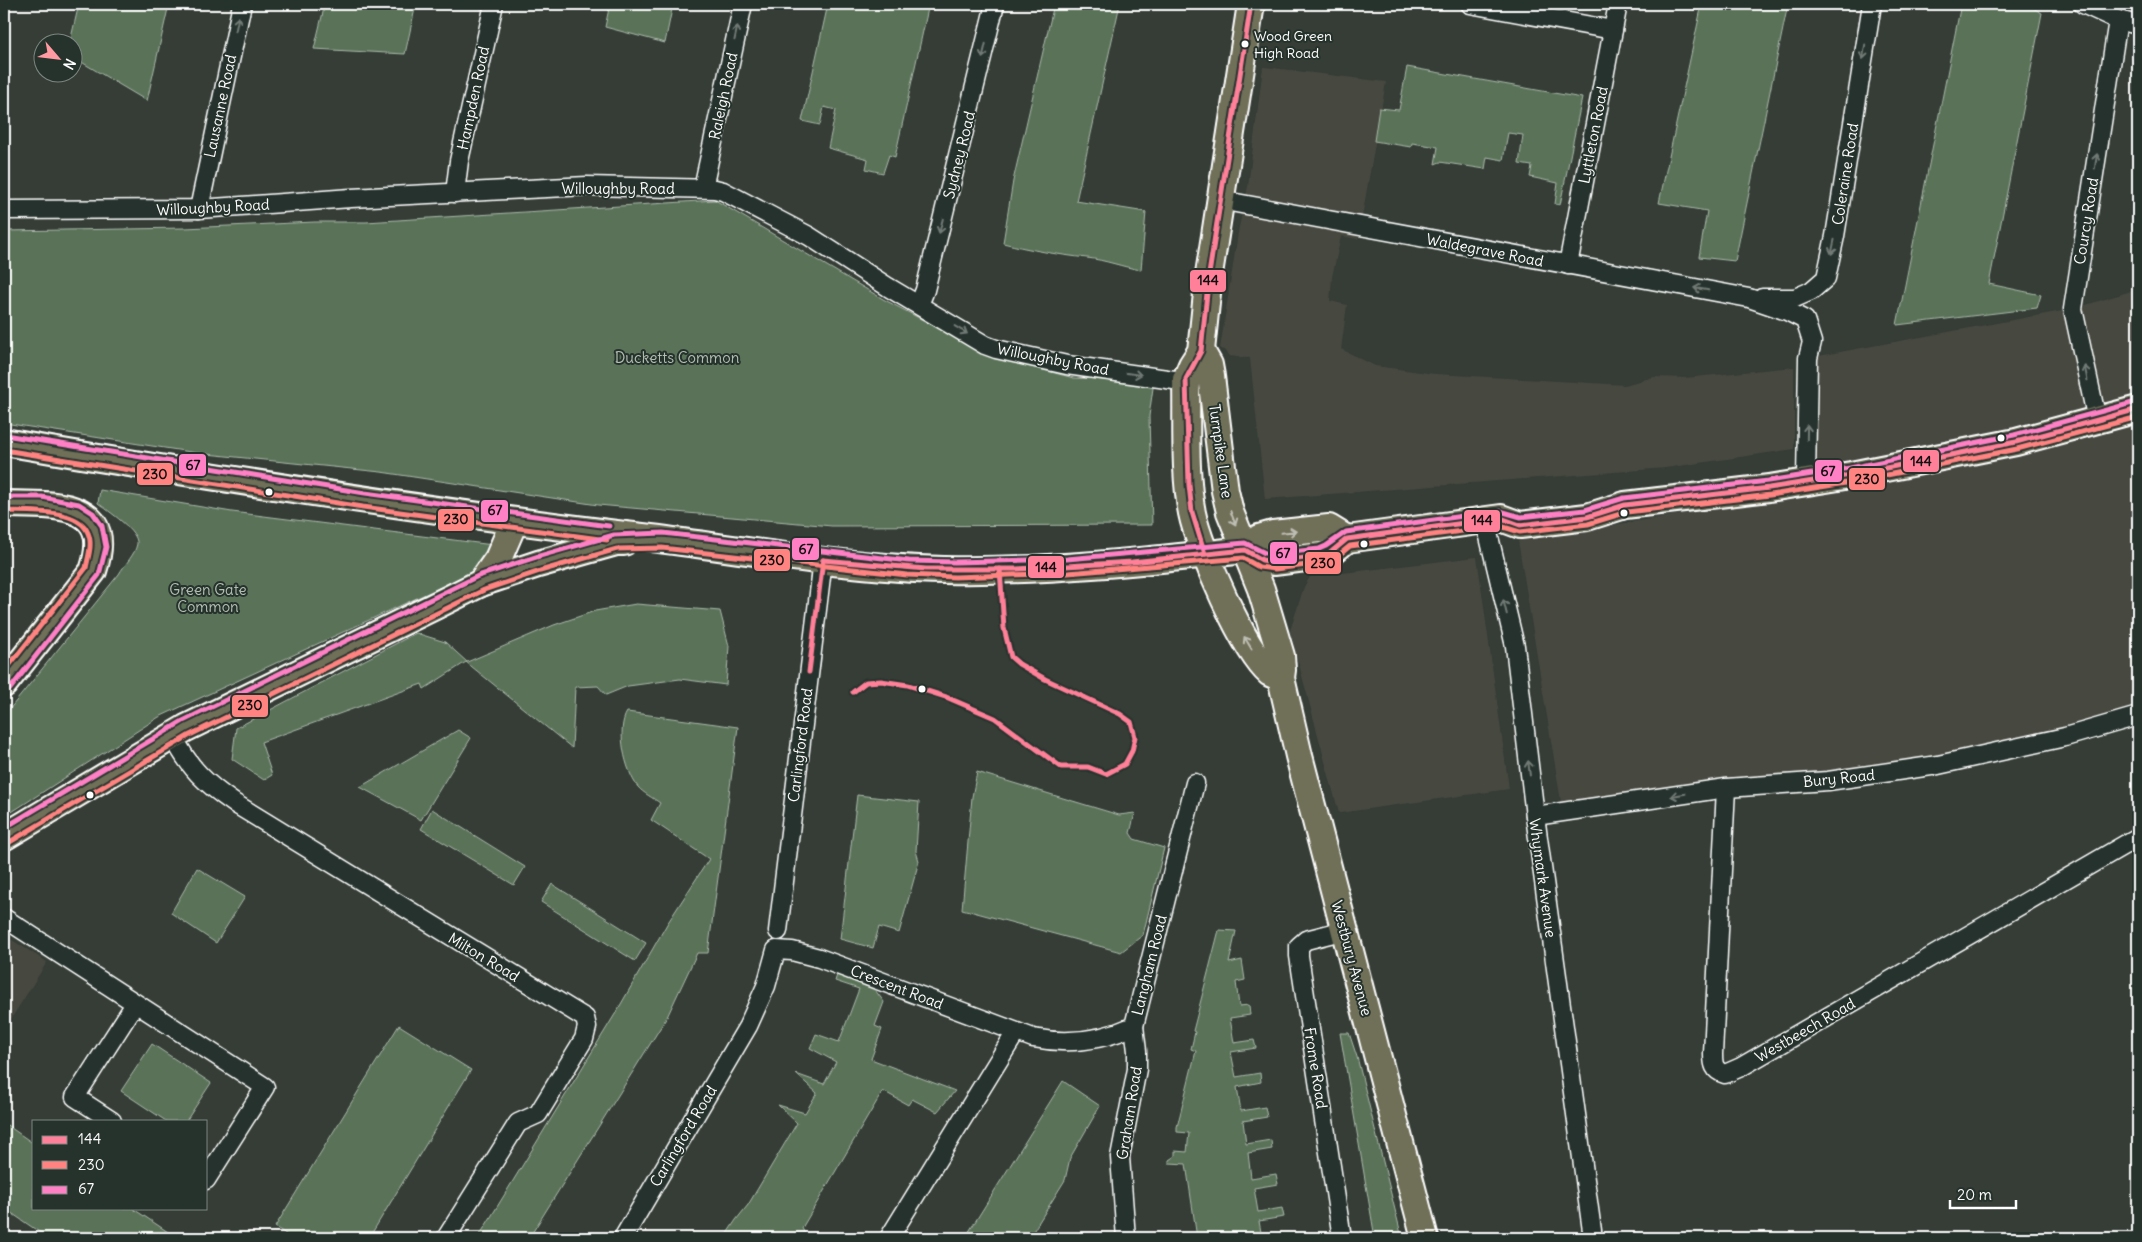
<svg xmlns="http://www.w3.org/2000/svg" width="2142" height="1242" font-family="Delius,sans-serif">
<rect width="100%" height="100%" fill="#353d36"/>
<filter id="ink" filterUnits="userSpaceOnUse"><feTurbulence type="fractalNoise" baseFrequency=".02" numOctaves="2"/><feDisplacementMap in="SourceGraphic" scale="10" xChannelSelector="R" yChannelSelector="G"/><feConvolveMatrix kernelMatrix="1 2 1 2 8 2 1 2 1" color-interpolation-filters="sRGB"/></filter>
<g filter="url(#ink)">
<!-- built -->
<g fill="#474940">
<path d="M1263 67 1386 82 1358 239 1341 236 1332 277 1330 301 1347 305 1341 349 1375 366 1435 374 1625 385 1654 377 1686 378 1794 367V449L1665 468 1265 499 1250 358 1230 356 1225 350 1220 349 1239 227 1248 187Z"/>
<path d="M2138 289V716L1938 765 1535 816 1561 801 1518 540 1808 494V358L2073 309Z"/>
<path d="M1477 557 1509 789 1339 813 1290 631 1304 587 1310 577Z"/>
<path d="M4 935 47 962 4 1030Z"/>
</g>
<!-- green -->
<g fill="#5a7358" stroke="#acb9ac">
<path d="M79 4H169L147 101 73 57 72 42H70Z"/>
<path d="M325 4H416L405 54 314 49Z"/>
<path d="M610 4H673L665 43 605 27Z"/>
<path d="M828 4H929L895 157 889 155 883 173 866 169 868 159 828 148 836 110 824 107 820 125 802 121Z"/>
<path d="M1054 4H1120L1076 201 1146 212 1141 270C1123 267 1105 260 1087 258 1059 255 1031 250 1003 243L1013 181Z"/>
<path d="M1702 4H1788L1735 261 1699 257 1707 211 1659 203Z"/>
<path d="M1961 4H2026L2042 13 1989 284 2041 295 2037 308 1897 325Z"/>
<path d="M1407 67 1582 98 1560 205 1555 204 1558 183 1530 177 1532 166 1519 164 1523 135 1508 133 1503 160 1487 157 1485 169 1440 162 1435 164 1438 147 1412 143 1411 147 1374 141 1379 108 1399 110Z"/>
<path d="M715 200 883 299 993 357 1074 378 1154 381 1149 416 1152 525 832 526 598 505 381 472 197 453 4 423V231L185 228 315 222H366Z"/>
<path d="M100 490 232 512 493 545 484 567 159 717 4 817V716L119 574C124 565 135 555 137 544 139 531 108 511 98 503Z"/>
<path d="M636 604 720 611 729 646 726 685 680 679 628 686 606 695 598 686 575 687 572 748 466 662 424 689 422 684 261 742 272 775 264 780 232 759 236 728 416 633 445 642 467 662 554 625 595 611Z"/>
<path d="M627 712 738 727 708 953H697L667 1017 529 1238H478L617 1011 667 924 709 859 651 820 660 803C653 798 643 793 638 787 625 771 616 729 627 712Z"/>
<path d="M458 730 471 738 421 820 360 787Z"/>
<path d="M977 772 1119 815 1135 813 1130 833 1134 839 1164 848 1143 935 1121 952 962 909 972 797Z"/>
<path d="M857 795 919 802 916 851 919 861 899 933 879 927 873 948 840 939Z"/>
<path d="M432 809 525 867 514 885 421 829Z"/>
<path d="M197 868 245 897 216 943 171 913Z"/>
<path d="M552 884 646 943 635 961 541 902Z"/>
<path d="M1219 930 1236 931 1229 963 1242 960 1245 980 1236 982 1239 1006 1249 1005 1250 1015 1230 1018 1234 1043 1254 1040 1256 1048 1231 1052 1236 1077 1260 1073 1261 1082 1237 1087 1241 1111 1265 1107 1267 1117 1243 1121 1246 1144 1271 1140 1272 1149 1248 1153 1251 1178 1276 1174 1278 1184 1254 1188 1258 1212 1282 1208 1284 1217 1259 1221 1262 1238H1197L1186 1164 1169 1163V1160L1175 1156V1151L1187 1152 1189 1133 1177 1132V1127L1196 1051 1191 1049 1195 1032 1193 1031Z"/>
<path d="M837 975 875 990 884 1002 875 1026 882 1029 871 1059 955 1091 937 1112 912 1099 908 1105 883 1091 802 1228 807 1238H724L736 1220 748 1205 797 1123 778 1105 805 1113 817 1093 796 1074 824 1084 836 1062 810 1048 816 1034 839 1042 859 989 835 981Z"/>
<path d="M399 1025 471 1070 369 1238H292L275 1227Z"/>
<path d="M1340 1033H1349L1357 1057 1402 1238H1375Z"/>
<path d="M152 1044 211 1083 186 1121H166L121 1091Z"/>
<path d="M1063 1081 1100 1106 1070 1158 1065 1180 1029 1238H965Z"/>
<path d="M4 1123 34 1144V1208H132L177 1238H48L4 1208Z"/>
</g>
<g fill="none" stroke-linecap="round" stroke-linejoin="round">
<!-- street casing -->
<g stroke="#fff" stroke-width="21">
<g id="street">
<path d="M1470 4 1613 30"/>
<path d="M2083 4 2118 20 2138 25"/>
<path d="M703 188 743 4"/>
<path d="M455 193 459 161 494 4"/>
<path d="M1220 200 1749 298 1787 311 1805 320 1812 342 1808 358 1806 481"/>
<path d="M199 209 242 4"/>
<path d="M4 210 199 209 351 198 587 186 715 189 723 191 809 236 888 287 985 345 996 349 1067 365 1174 380 1186 379"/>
<path d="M1568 265 1618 4"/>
<path d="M1762 298H1795L1811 291 1826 278 1835 236 1872 4"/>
<path d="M919 305 925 290 995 4"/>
<path d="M2097 420 2073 309 2118 20"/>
<path d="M1485 520 1515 646 1535 816 1593 1238"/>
<path d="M173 736C189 768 205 783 234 803L585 1018 587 1027 584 1039 538 1114 518 1123 446 1238"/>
<path d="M1726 788 1713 1054C1713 1064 1714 1071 1725 1074L1741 1067 2138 837"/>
<path d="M1535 816 1726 788 1828 781 1938 765 2065 737 2138 716"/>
<path d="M4 918 265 1087 206 1180"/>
<path d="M778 931 823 560"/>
<path d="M112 1121 75 1097 135 1004"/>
<path d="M623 1238 748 1026 766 986 776 950 792 951 819 958 1033 1038C1069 1045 1101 1041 1134 1026L1195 783"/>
<path d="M889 1238 1016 1032"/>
<path d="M1126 1238 1120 1157 1137 1069V1051L1134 1026"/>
<path d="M1342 1238 1299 956V946L1306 940 1345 930"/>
</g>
</g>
<!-- primary casing -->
<g stroke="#fff" stroke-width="30">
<g id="primary">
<path d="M1251 4 1209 274 1201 351 1192 365 1186 379C1187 420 1184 473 1192 513 1199 548 1244 651 1270 673 1273 675 1277 676 1281 677"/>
<path d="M1201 351 1209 365 1211 376 1225 491 1230 512 1261 589 1281 656 1282 670 1281 678 1299 756 1425 1238"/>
<path d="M4 442C219 479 434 512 651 538 747 550 848 568 944 570 1045 572 1146 561 1245 550L1259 538 1273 534 1329 528 1347 539"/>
<path d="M4 504C52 505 117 499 93 571L4 684"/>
<path d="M1245 550 1262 560 1274 562 1321 556 1330 553 1347 539 1501 518 1520 525 1587 517 1625 505 1769 488 1851 475 2016 442 2138 409"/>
<path d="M481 583 498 559 514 522"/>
<path d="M4 837 186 728 435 606 481 583 538 564 616 542H624"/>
</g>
</g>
<!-- street -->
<use href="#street" stroke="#26332d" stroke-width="18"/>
<!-- primary -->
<use href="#primary" stroke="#706f59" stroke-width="26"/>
<!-- bus-1 casing -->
<g stroke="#26332d" stroke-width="9">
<g id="bus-1">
<path d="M1205 554 1192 512 1189 485 1186 379 1201 351 1209 274 1251 4"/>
<path d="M823 560 926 569H1017L1132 562 1245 550 1262 560 1274 562 1321 556 1330 553 1347 539 1501 518 1520 525 1587 517 1625 505 1769 488 1851 475 2016 442 2138 409"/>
<path d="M809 672 823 560"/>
<path d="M853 692 866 682 881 681 908 685 946 697 995 718 1061 767H1088L1106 774 1125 764 1132 751 1135 737 1131 722 1120 714 1045 679 1019 664 1011 657 1004 628 1000 569"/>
</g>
</g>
<!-- bus-2 casing -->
<g stroke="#26332d" stroke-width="9">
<g id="bus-2">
<path d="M4 450 363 507 607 540"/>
<path d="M4 672 86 568C88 557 93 544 88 533 79 508 26 512 4 511"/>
<path d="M8 843 190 735 484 590 540 571 617 549 662 548 907 575 955 577 1068 573 1243 558 1259 567 1275 569 1323 563 1334 559 1350 546 1500 526 1520 532 1588 524 1627 512 1770 495 1852 482 2017 449 2138 417"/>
</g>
</g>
<!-- bus-3 casing -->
<g stroke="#26332d" stroke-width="9">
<g id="bus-3">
<path d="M5 435 365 493 609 526"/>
<path d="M4 497H42L79 504 93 513 102 526 106 547 99 575 10 689"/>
<path d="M4 828 183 721 478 576 536 557 614 535 663 533 909 561 955 562 1067 559 1245 543 1265 553 1274 554 1319 549 1326 546 1346 532 1500 511 1521 517 1585 510 1624 498 1768 481 1850 468 2014 435 2136 402"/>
</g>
</g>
<!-- bus-1 -->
<use href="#bus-1" stroke="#ff8098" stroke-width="5"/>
<!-- bus-2 -->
<use href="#bus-2" stroke="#ff8380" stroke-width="5"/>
<!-- bus-3 -->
<use href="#bus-3" stroke="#ff80c5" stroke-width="5"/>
</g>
<!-- one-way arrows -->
<defs><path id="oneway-shaft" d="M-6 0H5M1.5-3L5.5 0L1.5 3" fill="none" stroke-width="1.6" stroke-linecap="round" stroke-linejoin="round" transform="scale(1.25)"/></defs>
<g stroke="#727a76">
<use href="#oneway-shaft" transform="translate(237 24) rotate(-78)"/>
<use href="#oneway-shaft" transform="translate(736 33) rotate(-78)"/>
<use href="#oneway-shaft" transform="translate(984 51) rotate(103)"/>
<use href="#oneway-shaft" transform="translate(1864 52) rotate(99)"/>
<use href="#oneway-shaft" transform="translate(2096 161) rotate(-81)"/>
<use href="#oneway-shaft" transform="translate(941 226) rotate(104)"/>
<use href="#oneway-shaft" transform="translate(1833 247) rotate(102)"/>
<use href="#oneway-shaft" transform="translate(1701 289) rotate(-170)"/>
<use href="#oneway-shaft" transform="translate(961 330) rotate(31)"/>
<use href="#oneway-shaft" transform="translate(2086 373) rotate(-101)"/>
<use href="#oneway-shaft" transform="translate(1134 374) rotate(8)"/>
<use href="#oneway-shaft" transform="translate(1807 432) rotate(-89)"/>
<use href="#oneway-shaft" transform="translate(1505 607) rotate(-104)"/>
<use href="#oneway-shaft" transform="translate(1529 768) rotate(-97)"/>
<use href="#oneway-shaft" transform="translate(1678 795) rotate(171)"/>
</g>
<g stroke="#bfbeb4">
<use href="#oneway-shaft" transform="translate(1233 518) rotate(69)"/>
<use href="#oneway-shaft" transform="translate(1289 532) rotate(-6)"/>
<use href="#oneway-shaft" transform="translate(1248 643) rotate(-121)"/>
</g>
</g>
<!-- markers -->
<g fill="#fff" stroke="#26332d" stroke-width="2">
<circle cx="1245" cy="44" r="4.5"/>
<circle cx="2001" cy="438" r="4.5"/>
<circle cx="269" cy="492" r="4.5"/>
<circle cx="1624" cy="513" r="4.5"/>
<circle cx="1364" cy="544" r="4.5"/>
<circle cx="922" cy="689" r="4.5"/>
<circle cx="90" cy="795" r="4.5"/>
</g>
<g text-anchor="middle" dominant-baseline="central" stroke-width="4" stroke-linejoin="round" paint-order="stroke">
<!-- bus labels -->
<g font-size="14" fill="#fff" stroke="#26332d" text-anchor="start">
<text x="1254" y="36">Wood Green<tspan x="1254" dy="17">High Road</tspan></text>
</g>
<!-- street labels -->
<g font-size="15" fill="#fff" stroke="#26332d">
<text transform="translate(723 96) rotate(-78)">Raleigh Road</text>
<text transform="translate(473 98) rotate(-78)">Hampden Road</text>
<text transform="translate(220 106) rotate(-78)">Lausanne Road</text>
<text transform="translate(1593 135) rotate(-79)">Lyttleton Road</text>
<text transform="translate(959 155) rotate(-76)">Sydney Road</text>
<text transform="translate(1845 174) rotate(-81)">Coleraine Road</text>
<text x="618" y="188">Willoughby Road</text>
<text transform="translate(213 207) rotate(-3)">Willoughby Road</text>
<text transform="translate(2086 221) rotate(-81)">Courcy Road</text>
<text transform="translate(1485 250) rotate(11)">Waldegrave Road</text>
<text transform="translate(1053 359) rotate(11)">Willoughby Road</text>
<text transform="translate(1221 451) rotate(82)">Turnpike Lane</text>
<text transform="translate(800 745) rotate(-83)">Carlingford Road</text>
<text transform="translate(1839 778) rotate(-6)">Bury Road</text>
<text transform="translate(1543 878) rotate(82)">Whymark Avenue</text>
<text transform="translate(484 957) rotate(31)">Milton Road</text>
<text transform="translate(1352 958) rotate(75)">Westbury Avenue</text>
<text transform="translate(1149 965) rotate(-76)">Langham Road</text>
<text transform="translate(897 987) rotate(21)">Crescent Road</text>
<text transform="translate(1805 1030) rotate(-30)">Westbeech Road</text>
<text transform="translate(1316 1068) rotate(81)">Frome Road</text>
<text transform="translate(1129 1113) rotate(-81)">Graham Road</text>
<text transform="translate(683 1136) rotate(-59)">Carlingford Road</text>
</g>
<!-- park labels -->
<g font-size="15" fill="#b5c0b4" stroke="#26332d">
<text x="677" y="357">Ducketts Common</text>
<text x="208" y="589">Green Gate<tspan x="208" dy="17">Common</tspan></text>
</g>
</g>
<g stroke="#26332d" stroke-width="2">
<rect x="1189" y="269" width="38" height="24" rx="5" fill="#ff8098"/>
<rect x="1902" y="449" width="38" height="24" rx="5" fill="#ff8098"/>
<rect x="178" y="453" width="29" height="24" rx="5" fill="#ff80c5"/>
<rect x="1814" y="459" width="29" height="24" rx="5" fill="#ff80c5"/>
<rect x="136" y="462" width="38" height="24" rx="5" fill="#ff8380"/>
<rect x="1848" y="467" width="38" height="24" rx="5" fill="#ff8380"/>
<rect x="480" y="499" width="29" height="24" rx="5" fill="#ff80c5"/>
<rect x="437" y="508" width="38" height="24" rx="5" fill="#ff8380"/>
<rect x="1463" y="509" width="38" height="24" rx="5" fill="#ff8098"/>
<rect x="791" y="537" width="29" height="24" rx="5" fill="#ff80c5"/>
<rect x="1269" y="541" width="29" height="24" rx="5" fill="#ff80c5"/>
<rect x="753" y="548" width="38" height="24" rx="5" fill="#ff8380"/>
<rect x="1304" y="551" width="38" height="24" rx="5" fill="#ff8380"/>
<rect x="1027" y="555" width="38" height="24" rx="5" fill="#ff8098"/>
<rect x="231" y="694" width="38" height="24" rx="5" fill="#ff8380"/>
</g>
<g font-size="14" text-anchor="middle" font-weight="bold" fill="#111">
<text x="1208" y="285">144</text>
<text x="1921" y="466">144</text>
<text x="193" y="470">67</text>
<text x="1828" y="476">67</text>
<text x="155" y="479">230</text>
<text x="1867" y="484">230</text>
<text x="495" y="515">67</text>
<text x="456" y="524">230</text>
<text x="1482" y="525">144</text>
<text x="806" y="554">67</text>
<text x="1283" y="558">67</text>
<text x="772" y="565">230</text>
<text x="1323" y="568">230</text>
<text x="1046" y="572">144</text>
<text x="250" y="710">230</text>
</g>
<!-- margin -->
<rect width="2142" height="1242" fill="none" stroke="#26332d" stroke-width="20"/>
<rect x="10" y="10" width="2122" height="1222" fill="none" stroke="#fff" stroke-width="2" filter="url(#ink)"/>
<!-- legend -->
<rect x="32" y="1120" width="175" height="90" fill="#26332d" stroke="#7d8581"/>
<rect x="42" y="1136" width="25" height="8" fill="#ff8098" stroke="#7d8581"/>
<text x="78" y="1144" font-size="15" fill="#ffffff">144</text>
<rect x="42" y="1161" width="25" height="8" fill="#ff8380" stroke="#7d8581"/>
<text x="78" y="1170" font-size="15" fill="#ffffff">230</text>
<rect x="42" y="1186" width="25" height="8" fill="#ff80c5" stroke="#7d8581"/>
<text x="78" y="1194" font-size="15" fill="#ffffff">67</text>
<!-- north arrow -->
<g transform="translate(58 58) rotate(118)"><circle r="24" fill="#26332d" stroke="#7d8581"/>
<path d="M0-4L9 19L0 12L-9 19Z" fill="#ff9aa2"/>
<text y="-8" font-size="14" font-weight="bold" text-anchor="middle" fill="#ffffff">N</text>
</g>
<!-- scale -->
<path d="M1950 1200v8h66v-8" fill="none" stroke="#ffffff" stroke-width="2.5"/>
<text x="1957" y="1200" font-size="15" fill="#ffffff" stroke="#26332d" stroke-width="4" paint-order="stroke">20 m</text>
</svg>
